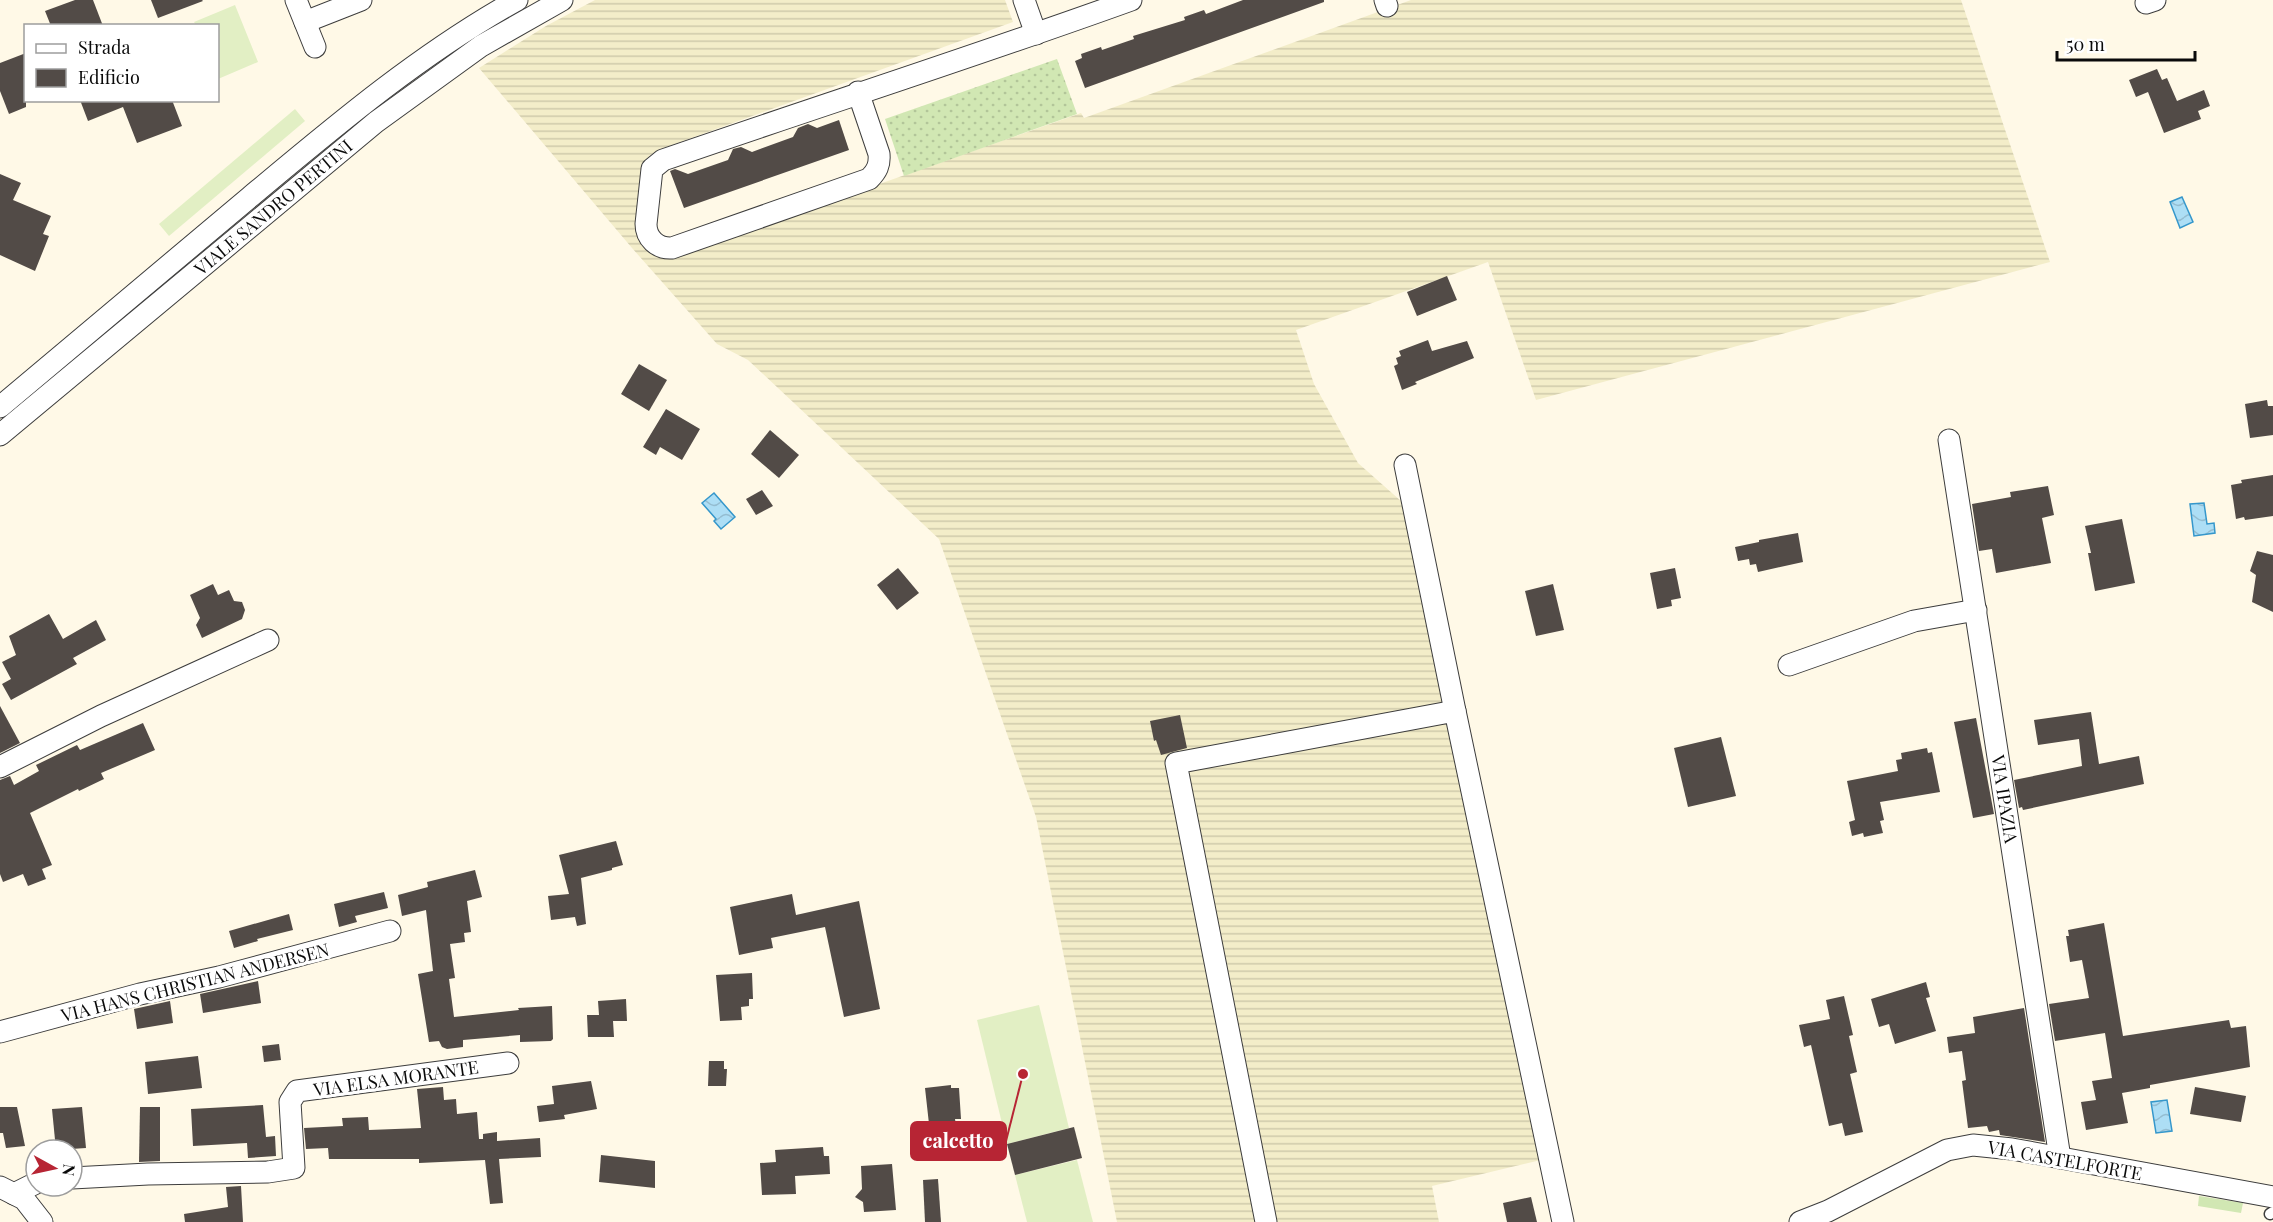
<svg xmlns="http://www.w3.org/2000/svg" width="2273" height="1222" font-family="'Playfair Display',serif">
<defs>
<pattern id="farmland-rules" width="6" height="5" patternUnits="userSpaceOnUse" patternTransform="scale(1.5)"><rect width="6" height="5" fill="#f3edc9"/><path d="M0 2.5h6" fill="none" stroke="#cfcaab"/></pattern>
<pattern id="garden-dots" width="8" height="8" patternUnits="userSpaceOnUse" patternTransform="scale(1.5)"><rect width="8" height="8" fill="#d1e7b3"/><path d="M2 2h.1M6 6h.1" fill="none" stroke="#b2c599" stroke-width="1.8" stroke-linecap="round"/></pattern>
<pattern id="water-waves" width="16" height="10" patternUnits="userSpaceOnUse" patternTransform="scale(1.5)"><rect width="16" height="10" fill="#addef5"/><path d="M0 5q4-4 8 0t8 0" fill="none" stroke="#94bdd1"/></pattern>
</defs>
<rect width="100%" height="100%" fill="#fff9e7"/>
<!-- farmland -->
<path fill="url(#farmland-rules)" d="M595 0H1005L1013 22 658 150 649 156 645 164 638 226 675 256 1081 113 1084 118 1411 0H1961L2050 262 1536 400 1488 262 1296 330 1314 384 1358 463 1401 501 1545 1159 1432 1186 1439 1222H1117L1036 817 939 539 748 360 717 344 632 248 479 68 546 26Z"/>
<!-- grass -->
<path fill="#d1e7b3" d="M2199 1196 2243 1203 2241 1213 2198 1206Z"/>
<!-- garden -->
<path fill="url(#garden-dots)" d="M1057 59 1077 114 904 176 885 119Z"/>
<!-- pitch -->
<g fill="#e2efc4">
<path d="M235 5 258 62 218 79V26L196 25 194 22Z"/>
<path d="M295 109 305 121 169 236 159 224Z"/>
<path d="M1039 1005 1069 1128 1007 1144 977 1020Z"/>
<path d="M1077 1160 1093 1222H1027L1015 1175Z"/>
</g>
<!-- water -->
<g fill="url(#water-waves)" stroke="#3597cb" stroke-width="1.5">
<path d="M2182 197 2193 222 2180 228 2170 202Z"/>
<path d="M714 493 735 517 721 529 714 521 716 519 702 503Z"/>
<path d="M2204 503 2207 524 2214 523 2215 533 2194 536 2190 504Z"/>
<path d="M2167 1100 2172 1131 2156 1133 2151 1102Z"/>
</g>
<!-- building -->
<g fill="#524b47">
<path d="M75 0H93L103 26H51L45 11Z"/>
<path d="M151 0H202L203 1 158 18Z"/>
<path d="M1243 0H1324V2L1085 88 1075 61 1082 58 1081 54 1101 47 1102 50 1134 39 1133 36 1185 20 1184 17 1204 10 1206 14Z"/>
<path d="M26 53V107L9 114 0 91V63Z"/>
<path d="M2157 69 2162 80 2167 78 2177 101 2204 90 2210 106 2198 111 2201 119 2164 133 2148 92 2136 97 2129 80Z"/>
<path d="M80 100H172L182 126 137 143 123 107 88 121Z"/>
<path d="M839 120 849 150 684 208 670 171 675 169 688 174 728 160 733 149 741 147 752 152 793 137 798 128 808 124 817 128Z"/>
<path d="M0 174 21 183 13 200 51 216 43 234 49 236 35 271 0 255Z"/>
<path d="M1447 276 1457 300 1417 316 1407 292Z"/>
<path d="M1428 340 1432 351 1467 341 1474 358 1415 382 1417 384 1402 390 1394 366 1398 364 1396 358 1401 356 1399 351Z"/>
<path d="M639 364 667 380 649 411 621 394Z"/>
<path d="M2267 400 2268 406H2273V435L2250 438 2245 404Z"/>
<path d="M666 409 700 429 682 460 660 447 656 455 643 447Z"/>
<path d="M770 430 799 455 779 478 751 454Z"/>
<path d="M2273 475V516L2245 520 2244 517 2236 519 2231 485 2242 483 2241 480Z"/>
<path d="M2048 486 2054 515 2042 518 2051 563 1996 573 1992 549 1979 551 1972 504 2011 497 2010 492Z"/>
<path d="M762 490 773 506 756 515 746 499Z"/>
<path d="M2122 519 2135 583 2095 591 2088 553H2091L2085 526Z"/>
<path d="M1798 533 1803 562 1758 572 1756 564 1750 565 1749 559 1738 561 1735 547 1759 542V540Z"/>
<path d="M2257 551 2273 555V612L2252 602 2256 575 2250 571Z"/>
<path d="M898 568 919 593 897 610 877 585Z"/>
<path d="M1675 568 1681 598 1671 600 1672 606 1657 609 1650 573Z"/>
<path d="M213 584 218 595 229 590 234 601 242 602 245 610 242 619 202 638 196 625 200 618 190 595Z"/>
<path d="M1553 584 1564 630 1536 636 1525 591Z"/>
<path d="M49 614 63 639 96 620 106 640 73 658 77 664 11 700 2 684 11 679 2 662 16 655 9 636Z"/>
<path d="M0 706 20 743 0 753Z"/>
<path d="M2091 712 2099 764 2139 756 2144 784 2023 810 2022 807 2019 808 2014 780 2082 766 2079 739 2038 745 2034 720Z"/>
<path d="M1180 715 1187 748 1161 755 1156 740 1154 741 1150 721Z"/>
<path d="M1976 718 1994 814 1973 818 1954 722Z"/>
<path d="M143 723 155 750 101 773 104 779 79 791 78 789 30 813 52 865 42 869 46 879 28 886 23 874 3 882 0 874V780L10 776 14 785 39 771 36 765 77 745 80 750Z"/>
<path d="M1721 737 1736 796 1688 807 1674 748Z"/>
<path d="M1927 748 1928 753 1932 752 1940 792 1880 802 1884 820 1880 821 1883 833 1864 837 1863 833 1852 836 1849 822 1855 820 1847 781 1898 771 1896 760 1902 759 1901 753Z"/>
<path d="M616 841 623 865 612 868V870L581 878 586 924 577 926 575 917 551 920 548 896 569 894 559 855Z"/>
<path d="M475 870 482 897 467 901 471 932 464 933 465 942 450 944 455 978 449 979 454 1017 519 1010 518 1008 552 1006 553 1039 551 1041 520 1042V1035L463 1040V1047L447 1049 442 1047 439 1041 429 1042 418 974 433 971 426 910 402 916 398 895 428 887 427 882Z"/>
<path d="M384 892 388 908 355 916 357 922 339 927 334 904Z"/>
<path d="M792 894 796 915 859 901 880 1009 844 1017 825 927 771 938 773 948 739 955 730 907Z"/>
<path d="M289 914 293 930 257 939 258 941 234 948 229 931Z"/>
<path d="M2104 923 2123 1036 2229 1020 2231 1028 2246 1026 2250 1067 2150 1085V1088L2122 1093 2128 1123 2086 1130 2081 1102 2096 1100 2092 1081 2112 1078 2105 1033 2055 1041 2049 1004 2089 998 2082 960 2070 962 2066 936H2069L2068 930Z"/>
<path d="M752 973 753 999H749V1006L741 1007 742 1020 720 1021 716 975Z"/>
<path d="M258 981 261 1003 203 1013 200 994Z"/>
<path d="M1926 982 1930 997 1926 998 1936 1031 1895 1044 1889 1024 1879 1027 1871 999Z"/>
<path d="M1844 996 1853 1035 1849 1036 1857 1072 1850 1074 1863 1132 1845 1136 1842 1123 1829 1126 1811 1045 1804 1047 1799 1025 1830 1019 1826 1000Z"/>
<path d="M626 999 627 1021H613L614 1037H588L587 1015H599L598 1001Z"/>
<path d="M170 1001 173 1023 137 1029 134 1009Z"/>
<path d="M2024 1008 2045 1142 2000 1135 1999 1130 1989 1132 1987 1126 1968 1128 1962 1081 1966 1080 1962 1051 1949 1053 1947 1037 1975 1033 1973 1017Z"/>
<path d="M279 1044 281 1060 264 1062 262 1046Z"/>
<path d="M198 1056 202 1088 148 1094 145 1062Z"/>
<path d="M709 1061H724V1069H727L726 1086H708Z"/>
<path d="M591 1081 597 1109 564 1115 565 1119 539 1122 537 1106 554 1104 552 1086Z"/>
<path d="M951 1085V1088H959L961 1119H955L958 1137 941 1139 940 1124H929L925 1088Z"/>
<path d="M443 1087 444 1100 456 1099 457 1114 477 1112 479 1139H483V1134L497 1132V1141L540 1138 541 1157 499 1159 503 1203 490 1204 485 1160 419 1163V1159H329L328 1148 306 1149 304 1128 343 1126 342 1118 368 1117 369 1130 421 1128 417 1089Z"/>
<path d="M2195 1087 2246 1096 2241 1122 2190 1114Z"/>
<path d="M263 1105 266 1137 275 1136 276 1156 248 1158 247 1143 193 1146 191 1109Z"/>
<path d="M0 1107H17L25 1146 6 1148 3 1133H0Z"/>
<path d="M82 1107 86 1148 56 1150 52 1109Z"/>
<path d="M140 1107H160V1161L139 1162Z"/>
<path d="M1074 1127 1082 1158 1015 1175 1007 1144Z"/>
<path d="M823 1147 824 1156H829L830 1174 795 1176 796 1194 762 1195 760 1163 776 1162 775 1150Z"/>
<path d="M601 1155 655 1161V1188L599 1182Z"/>
<path d="M892 1164 896 1210 864 1212 863 1202 855 1197 862 1189 861 1166Z"/>
<path d="M938 1179 941 1222H925L923 1180Z"/>
<path d="M241 1186 243 1222H185L184 1214 228 1207 226 1187Z"/>
<path d="M1531 1197 1537 1222H1507L1503 1203Z"/>
</g>
<g fill="none" stroke-linecap="round" stroke-linejoin="round">
<!-- lane casing -->
<g stroke="#3d3d3d" stroke-width="13">
<path id="lane" d="M2270 1214 2273 1212"/>
</g>
<!-- street casing -->
<g stroke="#3d3d3d" stroke-width="23">
<g id="street">
<path d="M296 0 315 47"/>
<path d="M1024 0 1036 34"/>
<path d="M1385 0 1387 6"/>
<path d="M2146 3 2155 0"/>
<path d="M305 22 361 0"/>
<path d="M858 92 879 154C880 165 877 171 869 179L672 248C657 249 646 238 646 224L652 169 663 160C819 106 976 56 1131 0"/>
<path d="M0 407C83 337 167 267 250 197 335 126 420 54 517 0"/>
<path d="M0 435 376 122 481 46 562 0"/>
<path d="M1949 440 2060 1158"/>
<path d="M1405 465 1455 711"/>
<path d="M1789 665 1914 621 1976 610"/>
<path d="M0 767 101 716 268 640"/>
<path d="M0 1032 140 994 219 977 390 931"/>
<path d="M72 1178 148 1174 268 1172 294 1168 290 1102 297 1091 508 1063"/>
<path d="M0 1187 24 1199 42 1222"/>
<path d="M14 1194 36 1183"/>
<path d="M1266 1222 1176 763 1455 711 1563 1222"/>
<path d="M1800 1222 1828 1211 1947 1150 1973 1145 2012 1149 2273 1197"/>
</g>
</g>
<!-- lane -->
<use href="#lane" stroke="#fff" stroke-width="10"/>
<!-- street -->
<use href="#street" stroke="#fff" stroke-width="21"/>
</g>
<g text-anchor="middle" dominant-baseline="central" stroke-width="6" stroke-linejoin="round" paint-order="stroke">
<!-- street labels -->
<g font-size="18" fill="#0a0a0a" stroke="#fff">
<text transform="translate(273 207) rotate(-40)">VIALE SANDRO PERTINI</text>
<text transform="translate(2005 799) rotate(81)">VIA IPAZIA</text>
<text transform="translate(195 982) rotate(-14)">VIA HANS CHRISTIAN ANDERSEN</text>
<text transform="translate(396 1078) rotate(-8)">VIA ELSA MORANTE</text>
<text transform="translate(2065 1160) rotate(10)">VIA CASTELFORTE</text>
</g>
</g>
<!-- callouts -->
<path fill="none" stroke="#b72534" stroke-width="2" d="M1023 1074L1006 1141"/>
<circle fill="#b72534" stroke="#fff" stroke-width="2" cx="1023" cy="1074" r="6"/>
<rect fill="#b72534" stroke="#b72534" stroke-width="2" x="911" y="1122" width="95" height="38" rx="6"/>
<g font-size="20" text-anchor="middle" font-weight="bold" fill="#fff">
<text x="958" y="1148">calcetto</text>
</g>
<!-- legend -->
<rect x="24" y="24" width="195" height="78" fill="#ffffff" stroke="#9d9d9d" stroke-width="1.5"/>
<rect x="36" y="44" width="30" height="9" fill="#ffffff" stroke="#9d9d9d" stroke-width="1.5"/>
<text x="78" y="54" font-size="18" fill="#0a0a0a">Strada</text>
<rect x="36" y="69" width="30" height="18" fill="#524b47" stroke="#9d9d9d" stroke-width="1.5"/>
<text x="78" y="84" font-size="18" fill="#0a0a0a">Edificio</text>
<!-- north arrow -->
<g transform="translate(54 1168) rotate(98)"><circle r="28" fill="#ffffff" stroke="#9d9d9d" stroke-width="1.5"/>
<path d="M0-4.5L10 22L0 15L-10 22Z" fill="#b72534"/>
<text y="-9" font-size="16" font-weight="bold" text-anchor="middle" fill="#0a0a0a">N</text>
</g>
<!-- scale -->
<path d="M2057 51v9h138v-9" fill="none" stroke="#0a0a0a" stroke-width="3"/>
<text x="2066" y="51" font-size="18" fill="#0a0a0a" stroke="#ffffff" stroke-width="4.5" paint-order="stroke">50 m</text>
</svg>
